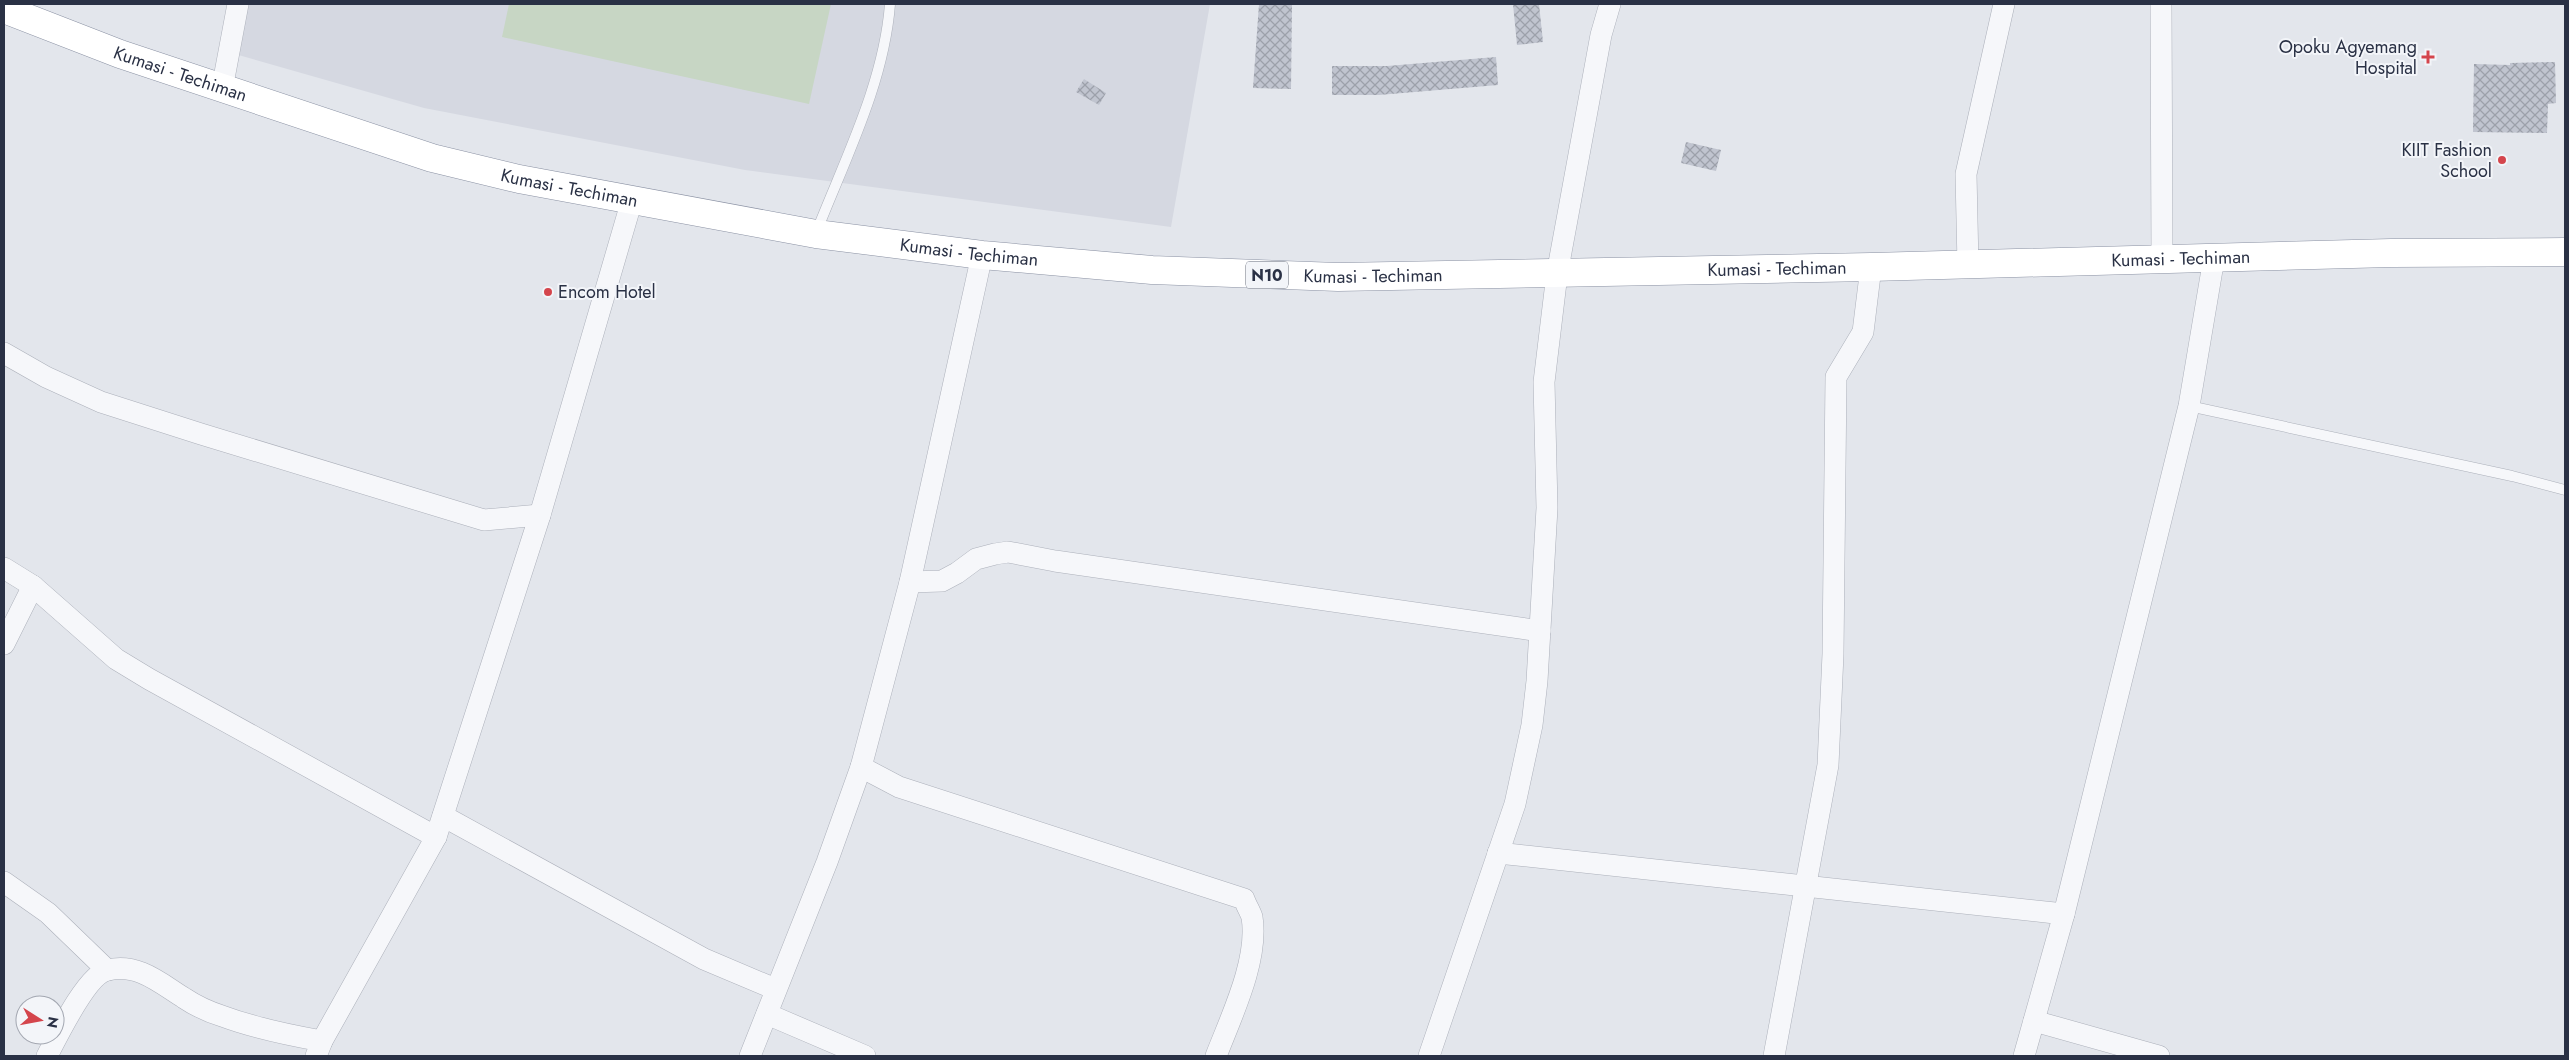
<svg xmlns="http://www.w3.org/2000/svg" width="2569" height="1060" font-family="Jost,sans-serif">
<defs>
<pattern id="building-cross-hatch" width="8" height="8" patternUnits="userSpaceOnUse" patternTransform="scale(1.25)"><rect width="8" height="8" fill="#c0c4cf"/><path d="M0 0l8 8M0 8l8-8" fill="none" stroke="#9ca0aa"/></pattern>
</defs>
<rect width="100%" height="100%" fill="#e3e6ec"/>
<!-- built -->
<path fill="#d5d8e1" d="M242 4H1210L1171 227 745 170 424 108 235 54Z"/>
<!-- grass -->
<path fill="#c7d6c4" d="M509 4H831L809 104 502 37Z"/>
<!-- building -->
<g fill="url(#building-cross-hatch)">
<path d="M1259 4H1292L1291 89 1253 88Z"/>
<path d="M1513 4H1539L1543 42 1517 45Z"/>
<path d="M1496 57 1498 85 1379 95H1332V66H1387Z"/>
<path d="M2555 62 2556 103 2548 104 2547 133 2473 132 2474 64 2510 65V63Z"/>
<path d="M1084 79 1106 93 1099 105 1076 92Z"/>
<path d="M1686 142 1721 150 1716 171 1681 163Z"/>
</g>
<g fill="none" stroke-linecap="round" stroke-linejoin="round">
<!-- lane casing -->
<g stroke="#acb0ba" stroke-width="11">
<g id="lane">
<path d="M816 233C845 159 884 83 890 4"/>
<path d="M2189 406 2512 476 2565 490"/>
</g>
</g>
<!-- street casing -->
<g stroke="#acb0ba" stroke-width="22">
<g id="street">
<path d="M2161 4 2162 259"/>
<path d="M222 89 238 4"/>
<path d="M1968 265 1966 174 2004 4"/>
<path d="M4 353 46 377 101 402 201 434 484 520 540 515"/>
<path d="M4 568 33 586 116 659 149 679 436 837"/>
<path d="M910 582 942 581 957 573 976 559 995 554 1008 552 1055 561 1540 631"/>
<path d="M4 644 33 586"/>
<path d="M861 767 899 787 1244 899C1246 905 1250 911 1252 917 1259 960 1231 1017 1216 1056"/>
<path d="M443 816 704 959 775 989"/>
<path d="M1498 853 2064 914"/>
<path d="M4 882 48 913 107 970"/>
<path d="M767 1014 865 1056"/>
<path d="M2034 1021 2159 1056"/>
<path d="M47 1056C57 1037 87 974 108 970 138 963 160 983 184 998 196 1006 209 1012 222 1016 254 1028 288 1035 322 1041"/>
<path d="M316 1056 322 1041 436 837 540 515 632 200"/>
<path d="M750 1056 827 862 861 767 910 582 982 255"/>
<path d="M1429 1056 1515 804 1532 725 1537 681 1547 508 1544 382 1557 274 1601 35 1610 4"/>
<path d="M1774 1056 1828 765 1833 654 1836 377 1863 332 1871 267"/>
<path d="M2024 1056 2064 914 2189 406 2214 258"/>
</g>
</g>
<!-- highway casing -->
<g stroke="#8a91a3" stroke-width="29">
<g id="highway">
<path id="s1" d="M4 9 120 54 432 158 519 179 816 234 982 255 1152 270 1338 277 1871 267 2391 253 2565 252"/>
</g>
</g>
<!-- lane -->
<use href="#lane" stroke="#f6f7fa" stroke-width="10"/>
<!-- street -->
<use href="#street" stroke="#f6f7fa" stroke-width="21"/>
<!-- highway -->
<use href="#highway" stroke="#fff" stroke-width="28"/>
</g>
<!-- markers -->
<g fill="#d4454c" stroke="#f3f5f9" stroke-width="2">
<path d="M2425.5 49.5h5v5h5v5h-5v5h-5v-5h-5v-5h5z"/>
<circle cx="2502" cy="160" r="5"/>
<circle cx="548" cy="292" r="5"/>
</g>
<g text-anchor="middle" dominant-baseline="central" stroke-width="4" stroke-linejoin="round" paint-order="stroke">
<!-- shield labels -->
<rect fill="#f3f5f9" stroke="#666c7b" stroke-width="1" x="1246" y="261.5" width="42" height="27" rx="4"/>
<g font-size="16" font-weight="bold" fill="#2a3145">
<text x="1267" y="275">N10</text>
</g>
<!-- poi labels -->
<g font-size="18" fill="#2a3145" stroke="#f3f5f9" text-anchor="end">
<text x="2417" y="47">Opoku Agyemang<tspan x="2417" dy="21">Hospital</tspan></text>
<text x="2492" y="150">KIIT Fashion<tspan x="2492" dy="21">School</tspan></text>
<text x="558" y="292" text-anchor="start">Encom Hotel</text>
</g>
<!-- street labels -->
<g font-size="18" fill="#2a3145" stroke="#f3f5f9">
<text stroke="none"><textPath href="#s1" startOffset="188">Kumasi - Techiman</textPath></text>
<text stroke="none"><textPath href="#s1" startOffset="594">Kumasi - Techiman</textPath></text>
<text stroke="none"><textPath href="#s1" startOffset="999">Kumasi - Techiman</textPath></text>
<text stroke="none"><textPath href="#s1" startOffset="2212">Kumasi - Techiman</textPath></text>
<text stroke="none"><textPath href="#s1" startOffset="1808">Kumasi - Techiman</textPath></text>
<text stroke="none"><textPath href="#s1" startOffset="1404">Kumasi - Techiman</textPath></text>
</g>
</g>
<!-- border -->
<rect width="2569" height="1060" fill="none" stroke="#2a3145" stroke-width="10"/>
<!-- north arrow -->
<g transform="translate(40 1020) rotate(101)"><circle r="24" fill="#f3f5f9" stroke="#a3a7b1"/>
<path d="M0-4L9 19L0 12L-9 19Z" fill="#d4454c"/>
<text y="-8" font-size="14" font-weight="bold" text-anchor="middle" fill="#2a3145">N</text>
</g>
</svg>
